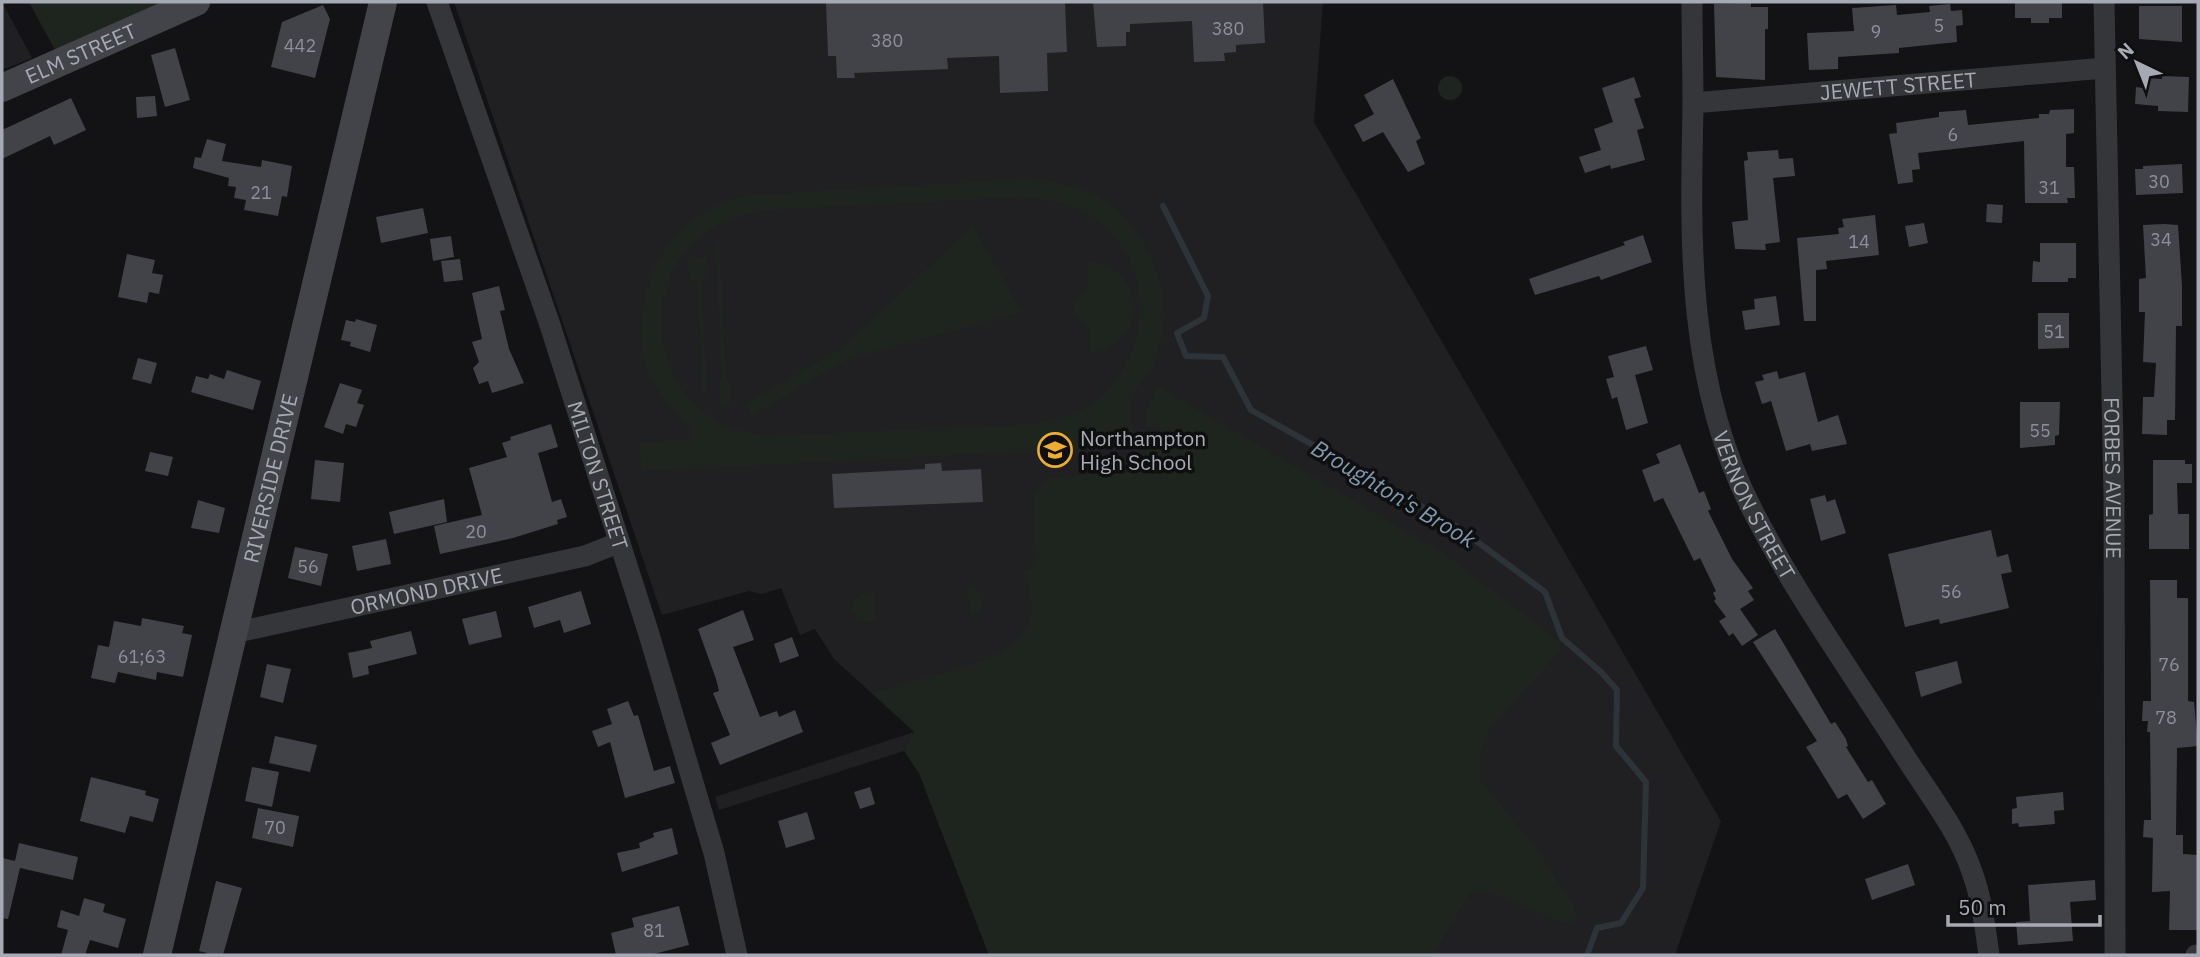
<svg xmlns="http://www.w3.org/2000/svg" width="2200" height="957" font-family="'IBM Plex Sans',sans-serif">
<rect width="100%" height="100%" fill="#131315"/>
<!-- built -->
<g fill="#202022">
<path d="M2 2 32 58 2 70Z"/>
<path d="M454 2H1323L1314 122 1721 821 1675 955H989L919 773 904 751 719 810 715 797 914 732 834 659 815 629 800 635 781 588 762 594 749 591 662 615Z"/>
</g>
<!-- green -->
<g fill="#1e251f" fill-rule="evenodd">
<path d="M29 2H162L55 50Z"/>
<circle cx="1450" cy="88" r="12"/>
<path d="M1025 179C1053 181 1083 185 1107 202 1148 232 1172 291 1161 341 1158 351 1155 363 1150 371 1145 379 1134 389 1131 398 1128 410 1134 433 1135 446L641 471 640 442 692 439 691 428C673 410 657 393 647 369 641 354 641 336 642 321 647 254 683 213 747 195ZM1022 197C1042 199 1061 201 1080 210 1165 251 1157 382 1070 416 1059 421 1045 421 1033 424L764 436C744 432 725 428 709 416 648 374 645 283 701 236 720 220 742 215 765 210Z"/>
<path d="M973 226 1022 312 848 359 752 415 746 404 842 348Z"/>
<path d="M716 243H719L726 379 729 380 730 404 720 405 719 380 722 379Z"/>
<path d="M707 257 708 279 701 280 707 394H703L697 280H689L688 259Z"/>
<path d="M1087 262C1146 264 1149 344 1090 354L1089 327 1075 316V300L1088 288Z"/>
<path d="M1157 386 1443 553 1560 642 1561 650 1489 729 1480 753V780L1537 849 1575 908 1576 923H1564L1486 891 1470 892 1434 955H989L919 773 904 751 915 732 872 693C897 686 922 679 946 672 1000 657 1051 641 1024 571L1036 566 1033 497 1047 478 1148 471 1146 448 1162 445 1160 427H1146L1145 415Z"/>
<path d="M971 586C982 591 985 600 980 611L972 616 967 588Z"/>
<path d="M865 592 873 594 876 620 872 623 858 619 852 609 854 600Z"/>
</g>
<g fill="none" stroke-linecap="round" stroke-linejoin="round">
<!-- stream -->
<path stroke="#2c343a" stroke-width="6" d="M1163 206 1208 296 1204 318 1177 333 1186 356 1223 357 1251 410 1456 526 1545 592 1562 638 1601 672 1617 690 1616 746 1646 782 1643 888 1621 923 1597 928 1587 955"/>
</g>
<!-- building -->
<g fill="#424348">
<path d="M826 2H1065L1067 52 1047 53 1048 91 1000 93 999 56 947 58 948 69 854 73 855 78H837L836 56H828Z"/>
<path d="M1093 2H1263L1265 43 1236 45V52L1224 53 1225 61 1194 62 1192 21 1130 24V32H1126V46L1097 47Z"/>
<path d="M2015 2H2062V18H2049V23H2031V18H2015Z"/>
<path d="M1751 3V7H1768V29H1765V80L1716 77 1714 4Z"/>
<path d="M1950 4 1951 11 1962 10 1963 25 1956 26 1957 42 1899 48V53L1838 57V69L1809 70 1807 33 1854 31 1852 8 1896 5 1897 15 1930 12 1929 6Z"/>
<path d="M323 5 330 19 315 78 271 67 282 22Z"/>
<path d="M2139 6H2182V42L2139 39Z"/>
<path d="M175 48 190 100 165 107 151 55Z"/>
<path d="M2162 76 2189 77 2188 112 2158 111V106L2135 104 2136 87 2142 88V81H2147V78L2162 79Z"/>
<path d="M1634 77 1641 97 1634 99 1644 128 1637 130 1645 160 1611 169 1610 165 1585 173 1579 157 1601 150 1594 129 1613 122 1602 88Z"/>
<path d="M1393 79 1421 138 1416 141 1425 164 1408 172 1383 132 1363 142 1354 125 1374 114 1364 95Z"/>
<path d="M155 96 157 116 137 118 136 97Z"/>
<path d="M71 98 86 130 54 145 50 136 2 159V130Z"/>
<path d="M2074 109V133L2066 134V167H2074L2075 198H2067L2068 203H2025L2024 141 1918 153 1920 169 1912 170 1913 182 1898 184 1889 134 1897 133 1896 123 1939 117V112L1966 110 1968 125 2039 118V114H2049L2050 110Z"/>
<path d="M207 139 226 144 222 161 261 167 262 160 292 166 287 197 282 196 278 216 244 210 246 200 234 198 236 187 228 186 229 178 193 168 195 157 201 158Z"/>
<path d="M1778 150 1779 159 1793 158 1795 176 1773 178 1780 242 1765 244 1766 250 1735 249 1732 222 1748 220 1744 161 1748 160 1747 152Z"/>
<path d="M2182 164 2183 193 2136 195 2135 169H2143V166Z"/>
<path d="M1987 204 2003 205 2002 223 1986 222Z"/>
<path d="M423 208 428 233 381 243 376 217Z"/>
<path d="M1875 215 1879 255 1826 261 1827 269 1816 270V321H1804L1797 238 1839 234 1838 228 1844 227 1842 219Z"/>
<path d="M1924 223 1928 243 1909 247 1905 226Z"/>
<path d="M2164 224 2178 225 2182 285V326H2176L2175 420H2167V435L2142 434 2143 397H2154L2156 363 2143 362 2145 312H2139V279L2146 278 2143 225Z"/>
<path d="M1643 235 1652 262 1601 280 1599 276 1535 295 1529 279 1625 245 1623 242Z"/>
<path d="M451 236 454 257 433 261 430 239Z"/>
<path d="M2040 243H2076V278H2068V282H2032L2033 261 2040 262Z"/>
<path d="M127 254 155 260 152 273 163 275 159 294 149 292 147 303 118 297Z"/>
<path d="M460 259 463 280 444 282 441 261Z"/>
<path d="M499 286 505 310 500 311 509 349 524 383 492 393 488 381 479 384 473 368 479 362 472 342 482 339 472 293Z"/>
<path d="M1776 296 1780 325 1745 330 1742 311 1755 309 1754 299Z"/>
<path d="M2038 313H2069V348L2038 349Z"/>
<path d="M356 319 377 325 370 352 350 346 351 342 341 340 346 320 355 322Z"/>
<path d="M1646 346 1653 370 1635 375 1648 423 1626 430 1617 397 1612 399 1606 379 1614 377 1608 356Z"/>
<path d="M138 358 157 363 151 384 132 379Z"/>
<path d="M227 370 261 381 253 410 191 392 196 376 208 379 210 374 224 379Z"/>
<path d="M1777 371 1779 379 1805 372 1818 422 1838 415 1847 444 1812 451 1810 444 1786 451 1771 401 1762 404 1755 382 1764 380 1762 375Z"/>
<path d="M340 383 362 390 357 403 364 405 356 427 346 424 343 434 324 427Z"/>
<path d="M2020 402H2060L2059 435 2055 436V445L2020 448Z"/>
<path d="M551 424 558 447 538 453 552 502 561 499 567 517 557 520 558 524 513 538 440 554 434 526 482 515 469 468 507 457 502 443 511 440 510 437Z"/>
<path d="M1680 444 1699 493 1704 491 1711 509 1708 511 1732 559 1753 588 1748 591 1754 600 1740 609 1758 635 1742 646 1733 633 1729 636 1719 621 1726 617 1714 601 1716 599 1713 593 1716 591 1700 558 1694 561 1663 498 1654 502 1642 470 1660 463 1656 454Z"/>
<path d="M150 452 173 457 168 476 145 471Z"/>
<path d="M315 460 344 463 340 502 311 499Z"/>
<path d="M2153 460H2185V464H2192V483H2177L2178 514H2189V549H2149V515L2153 514Z"/>
<path d="M941 463 942 471 981 469 983 502 834 508 832 474 925 469V464Z"/>
<path d="M1825 495 1827 502 1835 499 1846 533 1821 541 1810 499Z"/>
<path d="M444 499 447 522 394 534 389 512Z"/>
<path d="M198 500 225 508 219 533 191 528Z"/>
<path d="M1991 530 1997 557 2008 554 2012 572 2001 574 2009 608 1940 624 1939 619 1905 627 1888 554Z"/>
<path d="M386 539 391 564 357 571 352 546Z"/>
<path d="M295 547 328 554 321 586 288 578Z"/>
<path d="M2150 580H2177V598H2188V701L2194 702 2198 746 2177 748 2176 835H2183V854L2198 855 2197 930H2169L2170 891 2152 892 2153 838 2143 837 2144 820H2151L2150 732H2147L2148 721H2142L2143 701H2151Z"/>
<path d="M581 591 591 624 564 633 560 620 534 628 528 607Z"/>
<path d="M743 610 754 640 733 647 760 717 777 711 779 717 795 710 803 732 720 765 711 743 730 735 713 693 719 691 716 679 698 629Z"/>
<path d="M496 611 502 637 469 645 462 619Z"/>
<path d="M142 618 184 626 182 633 192 635 183 677 157 672 156 680 118 672 115 683 91 678 98 645 109 647 114 621 141 626Z"/>
<path d="M1775 629 1831 724 1835 722 1846 739 1848 746 1846 747 1868 782 1872 780 1886 804 1863 819 1847 794 1838 799 1806 747 1817 741 1753 642Z"/>
<path d="M411 631 417 654 368 666 369 674 353 678 348 653 372 648 370 641Z"/>
<path d="M792 637 799 656 780 663 774 644Z"/>
<path d="M1957 661 1962 683 1921 697 1915 672Z"/>
<path d="M267 664 291 669 283 703 260 697Z"/>
<path d="M628 701 634 716 638 715 654 771 670 766 675 783 625 798 610 742 598 747 592 731 612 724 607 709Z"/>
<path d="M275 736 317 745 310 772 269 763Z"/>
<path d="M252 767 279 772 272 807 245 801Z"/>
<path d="M91 777 146 791 145 795 159 799 153 822 130 816 125 833 80 821Z"/>
<path d="M870 787 875 804 860 809 854 792Z"/>
<path d="M2063 792 2064 810 2054 811 2055 824 2019 827 2018 823 2012 824V809L2017 808 2016 797Z"/>
<path d="M258 808 299 816 293 847 252 838Z"/>
<path d="M807 812 815 839 786 848 778 821Z"/>
<path d="M672 828 678 854 622 872 617 853 640 848 639 843 654 837 653 833Z"/>
<path d="M19 843 78 857 73 880 20 868 8 919 2 918V858L15 861Z"/>
<path d="M1908 864 1915 885 1872 900 1865 879Z"/>
<path d="M2095 880 2096 900 2070 902 2073 941 2018 945 2016 922 2030 921 2028 885Z"/>
<path d="M216 881 242 888 223 955H206L207 953 199 951Z"/>
<path d="M84 898 105 904 103 912 126 919 118 948 90 940 85 955H61L68 930 57 927 61 910 79 916Z"/>
<path d="M679 906 689 945 650 955H616L611 933 634 927 632 918Z"/>
</g>
<g fill="none" stroke-linecap="round" stroke-linejoin="round">
<!-- street -->
<g stroke="#35363a" stroke-width="21">
<path id="s1" d="M437 2 549 322 648 631 714 853 737 955"/>
<path id="s2" d="M1692 2C1692 37 1693 72 1693 108 1690 245 1687 385 1753 511 1797 597 1855 677 1906 758 1929 794 1959 832 1972 872 1982 899 1985 927 1989 955"/>
<path id="s3" d="M2104 2 2114 496 2115 955"/>
<path id="s4" d="M1693 103 2105 68"/>
<path id="s5" d="M233 633 585 556 618 543"/>
<path d="M2196 955H2198"/>
</g>
<!-- secondary -->
<g stroke="#43444a" stroke-width="28">
<path id="s6" d="M2 88 196 2"/>
<path id="s7" d="M157 955 383 2"/>
</g>
</g>
<!-- icons -->
<defs>
<g id="school-ring" transform="scale(1.75)"><circle r="9.5" fill="#0f0f10" stroke="#ecad35" stroke-width="1.5"/><path d="M0-5L7-2L0 1L-7-2ZM-4 1L0 2.5L4 1V4Q0 6-4 4Z" fill="#ecad35"/></g>
</defs>
<g fill-rule="evenodd">
<use href="#school-ring" x="1055" y="450"/>
</g>
<g text-anchor="middle" dominant-baseline="central" stroke-width="7" stroke-linejoin="round" paint-order="stroke">
<!-- number labels -->
<g font-size="18" fill="#8d909a">
<text x="1939" y="25">5</text>
<text x="1228" y="28">380</text>
<text x="1876" y="31">9</text>
<text x="887" y="40">380</text>
<text x="300" y="45">442</text>
<text x="1953" y="134">6</text>
<text x="2159" y="181">30</text>
<text x="2049" y="187">31</text>
<text x="261" y="192">21</text>
<text x="2161" y="239">34</text>
<text x="1859" y="241">14</text>
<text x="2054" y="331">51</text>
<text x="2040" y="430">55</text>
<text x="476" y="531">20</text>
<text x="308" y="566">56</text>
<text x="1951" y="591">56</text>
<text x="142" y="656">61;63</text>
<text x="2169" y="664">76</text>
<text x="2166" y="717">78</text>
<text x="275" y="827">70</text>
<text x="654" y="930">81</text>
</g>
<!-- street labels -->
<g font-size="21" fill="#a6aab5" stroke="#0f0f10">
<text stroke="none"><textPath href="#s6" startOffset="86">ELM STREET</textPath></text>
<text stroke="none"><textPath href="#s4" startOffset="206">JEWETT STREET</textPath></text>
<text stroke="none"><textPath href="#s1" startOffset="500">MILTON STREET</textPath></text>
<text stroke="none"><textPath href="#s7" startOffset="490">RIVERSIDE DRIVE</textPath></text>
<text stroke="none"><textPath href="#s3" startOffset="476">FORBES AVENUE</textPath></text>
<text stroke="none"><textPath href="#s2" startOffset="513">VERNON STREET</textPath></text>
<text stroke="none"><textPath href="#s5" startOffset="198">ORMOND DRIVE</textPath></text>
</g>
<!-- poi labels -->
<g font-size="21" fill="#a6aab5" stroke="#0f0f10" text-anchor="start">
<text x="1080" y="438">Northampton<tspan x="1080" dy="24">High School</tspan></text>
</g>
<!-- water labels -->
<g font-size="23" font-style="italic" fill="#7d98af" stroke="#0f0f10">
<text transform="translate(1394 493) rotate(31)">Broughton's Brook</text>
</g>
</g>
<!-- border -->
<rect width="2200" height="957" fill="none" stroke="#a6aab5" stroke-width="7"/>
<!-- north arrow -->
<g transform="translate(2137 63) rotate(317)" stroke="#0f0f10" stroke-width="5" paint-order="stroke">
<path d="M0-5L12 26L0 18L-12 26Z" fill="#a6aab5"/>
<text y="-10" font-size="19" font-weight="bold" text-anchor="middle" fill="#a6aab5">N</text>
</g>
<!-- scale -->
<path d="M1948 915v10h152v-10" fill="none" stroke="#a6aab5" stroke-width="3.5"/>
<text x="1958" y="915" font-size="21" fill="#a6aab5" stroke="#0f0f10" stroke-width="5" paint-order="stroke">50 m</text>
</svg>
